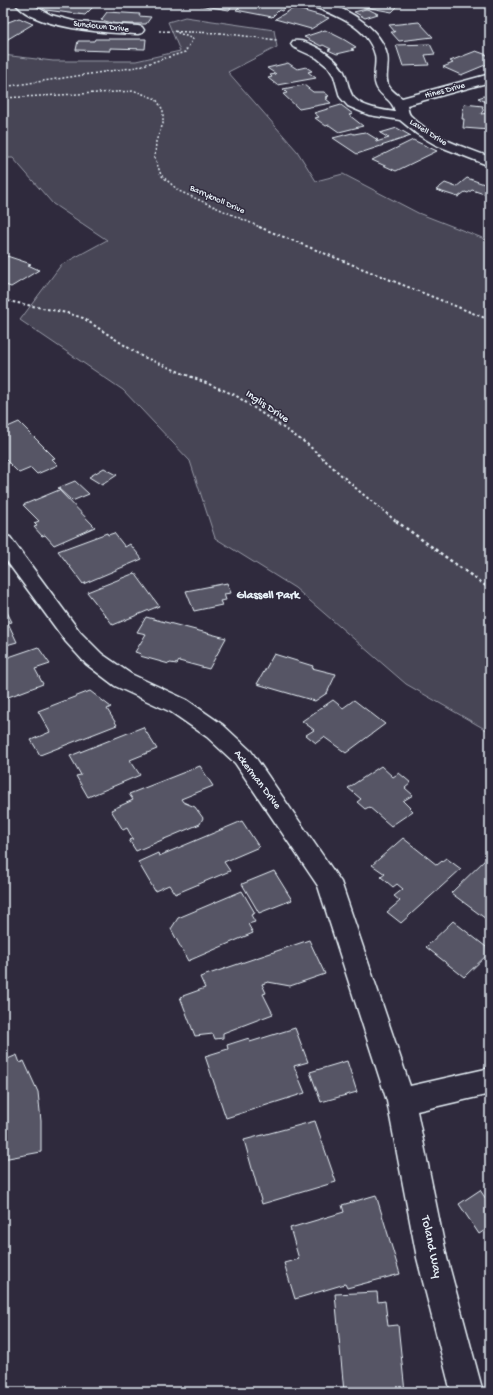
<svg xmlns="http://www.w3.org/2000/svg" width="493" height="1395" font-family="'Gochi Hand',sans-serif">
<rect width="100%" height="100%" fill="#2f2a3d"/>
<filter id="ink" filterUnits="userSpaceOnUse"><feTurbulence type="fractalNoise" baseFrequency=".025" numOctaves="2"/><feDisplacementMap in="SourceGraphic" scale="8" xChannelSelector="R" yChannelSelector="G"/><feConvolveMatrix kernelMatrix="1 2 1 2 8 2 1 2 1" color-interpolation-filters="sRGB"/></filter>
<g filter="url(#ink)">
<!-- green -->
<path fill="#464455" stroke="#979aa6" d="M185 17 274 30 277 47 228 72 297 151 316 181 343 174 418 213 490 241V732L406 684 295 588 215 538 190 461 123 390 20 320 61 265 107 240 53 204 13 158H3V55L53 61H136L180 51 168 22Z"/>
<!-- building -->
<g fill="#575565" stroke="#e8f1f8">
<path d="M44 3H97L85 15 46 10 37 4Z"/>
<path d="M202 3H235L229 10 199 5Z"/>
<path d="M243 3H289L282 11 279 10 272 17 236 10Z"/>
<path d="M356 3H401L392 12 354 5Z"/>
<path d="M294 8 329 18 311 29 275 19Z"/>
<path d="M366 9 370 10 378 14 365 18 354 12Z"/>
<path d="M107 12 140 14 139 16 151 17 146 24H116L101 20Z"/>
<path d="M19 18 33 24 3 42V24Z"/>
<path d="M419 22 433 37 399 41 391 32H395L389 25Z"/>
<path d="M325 30 343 39 356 47 351 49 354 50 337 54 328 50 331 49 323 45 321 46 304 37Z"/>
<path d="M95 39H146L145 49 110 48V51L76 50 78 41H94Z"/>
<path d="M430 44 435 54 425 55 429 65 403 66 396 45Z"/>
<path d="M476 51 490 56V63L461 75 443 67 453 63 450 61Z"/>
<path d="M288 63 297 69 306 67 312 71 308 72 316 78 277 85 268 78 272 77 270 75 276 74 267 68Z"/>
<path d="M304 85 313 92H324L329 96 326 97 328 98 326 99 331 103 299 109 283 94 287 93 283 89Z"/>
<path d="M490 94V104L478 98Z"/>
<path d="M464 104 483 106 482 109H484L481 114 490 113V130L463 128 464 119H462Z"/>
<path d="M341 105 353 114 349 115 363 126 339 132 329 125 326 126 315 118 319 117 314 113Z"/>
<path d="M397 128 411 136 357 154 333 138 352 133 354 134 365 132 378 140 375 141 376 142 389 138 380 133Z"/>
<path d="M413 140 437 151 396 171 372 160Z"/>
<path d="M467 178 490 186V192L487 195 472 190 468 193 465 192 458 197 436 190 445 183 456 187Z"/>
<path d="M7 256 31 264 28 265 39 270 11 287 3 284V272L5 271H3V259Z"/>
<path d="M19 422 55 458 52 459 58 465 37 474 31 468 19 473 3 457V429Z"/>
<path d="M104 468 117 475 102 485 89 477Z"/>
<path d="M75 481 89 494 72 501 58 488Z"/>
<path d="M59 490 95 527 54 545 45 535 42 536 34 527 37 526 34 523 39 521 23 505Z"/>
<path d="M107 533 108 535 114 533 125 547 130 544 142 559 83 584 58 551Z"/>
<path d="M135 573 159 606 113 625 87 592Z"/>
<path d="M227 583 231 593 224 594 226 600 220 601 222 605 194 611 186 591Z"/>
<path d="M3 604 12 622 8 623 17 642 3 646Z"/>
<path d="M146 617 226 638 209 669 179 661 177 664 170 663 169 664 140 656 141 654 135 652 146 634 137 632Z"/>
<path d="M38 647 50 664 35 669 43 684 3 699V659Z"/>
<path d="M274 654 313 666 312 668 336 674 327 693 315 701 257 684Z"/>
<path d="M90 691 111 707 107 709 117 725 40 755 31 740 50 732 38 711Z"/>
<path d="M333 700 343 708 354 700 385 724 346 753 324 737 316 743 306 735 314 730 302 721Z"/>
<path d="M143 727 157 749 130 760 140 775 88 797 76 776 81 775 70 756Z"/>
<path d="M200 766 213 786 181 799 183 802 195 807 203 818 200 824 136 851 129 840 133 839 127 828 123 830 111 810 133 800 129 794Z"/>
<path d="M381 766 393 777 399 773 411 783 405 788 413 795 403 801 413 811 391 826 369 807 365 809 357 802 361 799 348 788Z"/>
<path d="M242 821 259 847 224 862 230 871 175 894 169 885 155 891 138 862 158 853 159 856Z"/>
<path d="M403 838 437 865 446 858 461 869 401 923 387 912 400 901 394 896 403 889 397 884 393 887 381 877 385 874 372 865Z"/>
<path d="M489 856 490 857V922L451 893Z"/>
<path d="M274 871 292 900 259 913 242 884Z"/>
<path d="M242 891 255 913 251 915 255 922 248 924 253 933 188 961 171 929 178 918Z"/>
<path d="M453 921 490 950V952L464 977 426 947Z"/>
<path d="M309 940 325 974 290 986 268 982 262 984 266 993 263 994 273 1014 223 1033V1038L215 1039 213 1034 195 1036 180 997 205 988 200 977Z"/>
<path d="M295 1028 308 1062 294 1066 305 1093 226 1118 205 1056 228 1049 227 1045 249 1038 250 1042Z"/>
<path d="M17 1055 20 1063 24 1061 38 1092 41 1121V1152L3 1159V1061Z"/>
<path d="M347 1061 357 1092 321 1102 310 1072Z"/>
<path d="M315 1121 336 1182 262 1204 244 1140Z"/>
<path d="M480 1190 490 1205V1227L479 1234 459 1204Z"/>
<path d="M376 1195 400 1274 347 1288 345 1284 295 1299 284 1263 299 1259 290 1228 344 1212 342 1205Z"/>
<path d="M377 1292 378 1302 385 1301 388 1326 398 1325 405 1392H344L335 1294Z"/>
</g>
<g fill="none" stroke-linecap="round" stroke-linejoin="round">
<!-- street casing -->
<g stroke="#e8f1f8" stroke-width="3">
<g id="street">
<path d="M15 3H29L51 15 77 22 138 26 142 27 144 30 142 33 138 34C108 33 34 29 15 3Z"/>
<path d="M307 3C313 3 320 2 326 3 350 10 381 29 387 55 390 65 383 79 390 88 393 92 398 95 402 98L490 74V82L407 105C408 109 408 114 411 116 431 137 463 147 490 157V166L436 145 417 134 400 120 369 115 348 106 340 97 334 76 328 67 317 58 293 47 291 44 293 41C308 38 337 58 344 72 348 80 348 91 354 98 364 108 382 110 395 112 393 99 380 97 376 86 372 76 377 65 375 55 368 26 334 14 309 5Z"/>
<path d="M3 535 10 537 80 632 102 654 131 674 187 700 223 725 251 751 341 882 410 1086 490 1068V1094L417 1111 447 1258 483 1392H451L417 1258 387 1101 318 886 235 763 207 737 171 712 115 686 86 664 66 642 3 556Z"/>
</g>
</g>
<!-- path-far2 -->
<g stroke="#e8f1f8" stroke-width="1.5" stroke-dasharray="2 2" stroke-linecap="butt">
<path d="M159 31 220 33 277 40"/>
<path d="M3 87 137 67 185 52 193 39 174 31"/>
<path d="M3 98 135 91 156 99 163 110V124L156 141 155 158 161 175 179 191 262 228"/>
</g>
<!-- path-far1 -->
<g stroke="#e8f1f8" stroke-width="2" stroke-dasharray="2.5 2.5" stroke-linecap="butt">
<path d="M259 227 490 320"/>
<path d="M3 300 67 313 83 318 141 356 235 395 307 444 359 491 397 522"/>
</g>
<!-- path -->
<path stroke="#e8f1f8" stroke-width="2.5" stroke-dasharray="3 3" stroke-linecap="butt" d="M396 521 490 589"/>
<!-- street -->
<use href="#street" fill="#2f2a3d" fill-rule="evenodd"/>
</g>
</g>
<g text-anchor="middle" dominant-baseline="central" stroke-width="3" stroke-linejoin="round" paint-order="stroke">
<!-- far-street labels -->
<g font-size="9" fill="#e8f1f8" stroke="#2f2a3d">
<text transform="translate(101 27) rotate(6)">Sundown Drive</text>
<text transform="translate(445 91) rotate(-15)">Hines Drive</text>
<text transform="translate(428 133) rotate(32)">Lavell Drive</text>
<text transform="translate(217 200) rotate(24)">Barryknoll Drive</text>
</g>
<!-- street labels -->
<g font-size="11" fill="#e8f1f8" stroke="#2f2a3d">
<text transform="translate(267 407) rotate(34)">Inglis Drive</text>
<text transform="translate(257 780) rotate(53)">Ackerman Drive</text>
</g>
<!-- neighbourhood labels -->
<g font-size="12" font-weight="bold" fill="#e8f1f8" stroke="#2f2a3d">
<text x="268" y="596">Glassell Park</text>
</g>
<!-- near-street labels -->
<g font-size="13" fill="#e8f1f8" stroke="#2f2a3d">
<text transform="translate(431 1247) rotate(78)">Toland Way</text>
</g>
</g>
<!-- margin -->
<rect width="493" height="1395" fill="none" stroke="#2f2a3d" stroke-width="16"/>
<rect x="8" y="8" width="477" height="1379" fill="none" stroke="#e8f1f8" stroke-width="1.5" filter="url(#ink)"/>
</svg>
